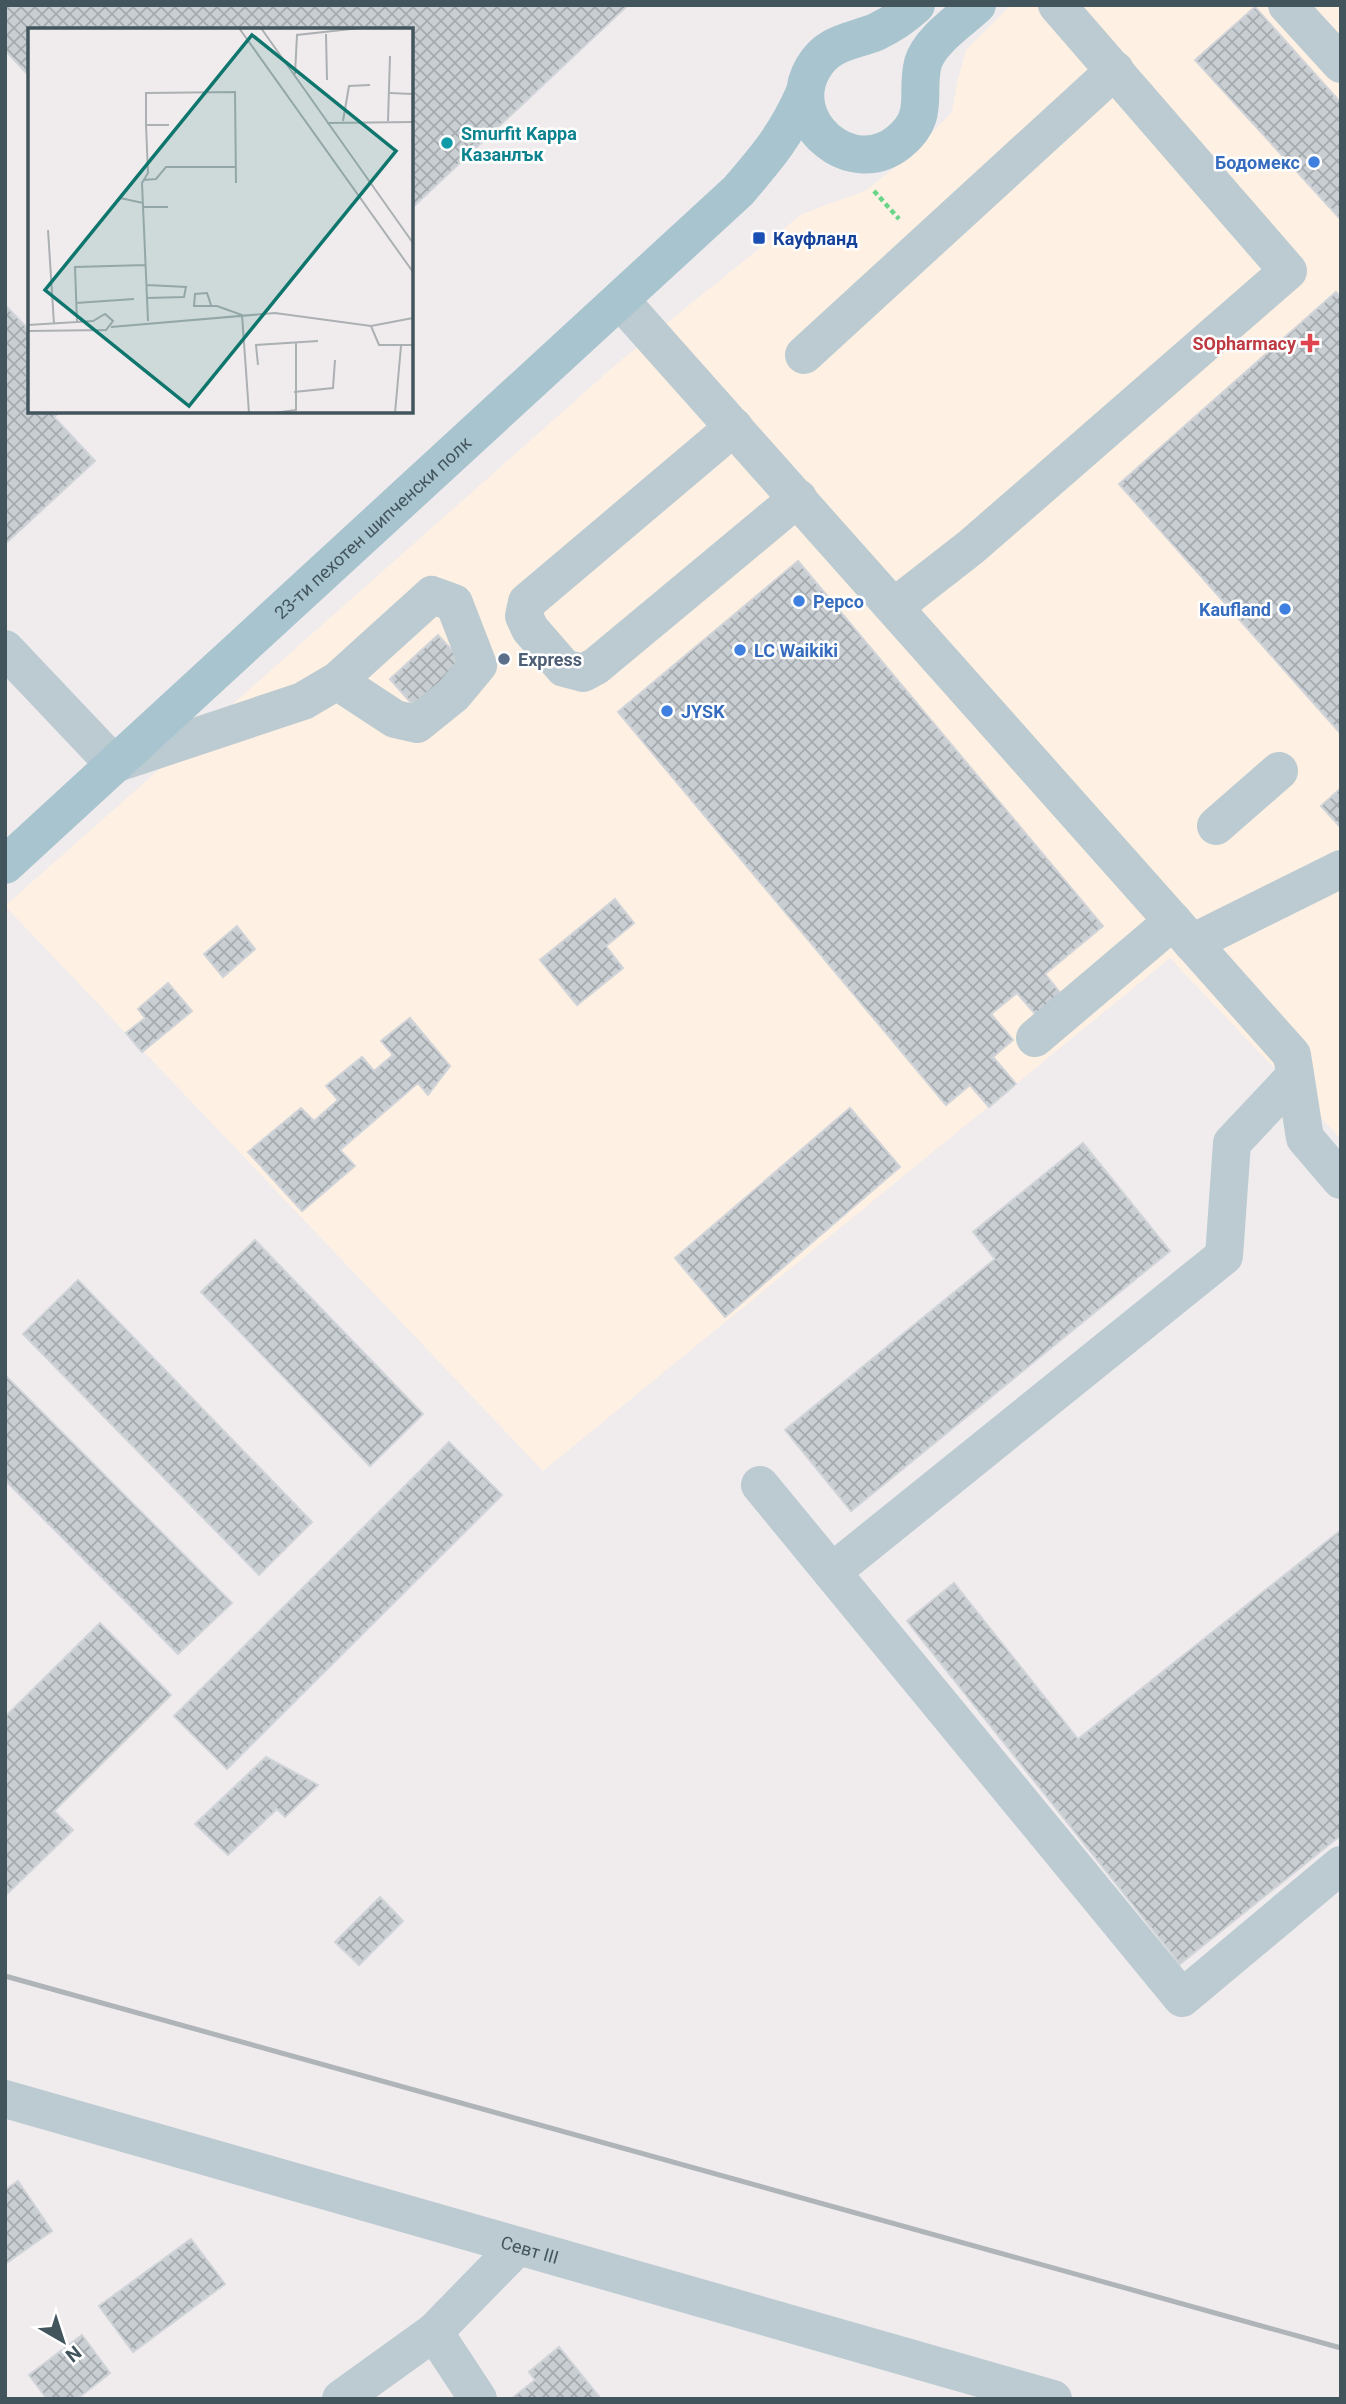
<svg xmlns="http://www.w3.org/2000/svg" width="1346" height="2404" font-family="Roboto,sans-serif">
<defs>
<pattern id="building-cross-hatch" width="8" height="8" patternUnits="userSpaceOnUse" patternTransform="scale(1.75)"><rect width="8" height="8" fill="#c8ced2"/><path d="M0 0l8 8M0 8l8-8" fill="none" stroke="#a4aaae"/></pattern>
</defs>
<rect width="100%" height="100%" fill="#f0eced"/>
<!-- commercial -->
<path fill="#fef0e2" d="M1011 5H1341V1139L1170 958 543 1471 5 906 620 361 802 214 867 190 910 155 952 112 957 83 966 50Z"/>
<!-- building -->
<g fill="url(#building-cross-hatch)" stroke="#d0d4d9" stroke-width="2">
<path d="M5 5H628L411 209V30H30V77L5 50Z"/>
<path d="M1255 7 1341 103V220L1195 60Z"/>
<path d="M1336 292 1341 298V734L1119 484Z"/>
<path d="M5 305 30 331V411H61L54 417 95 461 5 544Z"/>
<path d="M798 561 1103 926 1045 974 1062 995 1037 1016 1017 993 991 1014 1013 1040 993 1057 1016 1084 989 1107 970 1085 946 1105 618 712Z"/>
<path d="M438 635 468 668 419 712 390 679Z"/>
<path d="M1341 788V828L1321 806Z"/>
<path d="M615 899 634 923 606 946 623 968 577 1005 540 960Z"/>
<path d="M237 926 255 949 223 977 204 954Z"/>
<path d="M168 983 192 1011 142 1052 126 1033 145 1018 138 1009Z"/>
<path d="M410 1018 450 1066 428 1095 418 1083 340 1150 355 1166 302 1211 248 1152 301 1108 314 1121 338 1100 326 1086 362 1057 374 1071 393 1055 381 1041Z"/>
<path d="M850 1108 900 1167 725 1317 675 1258Z"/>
<path d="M1083 1143 1170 1251 851 1511 785 1430 995 1259 973 1232Z"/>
<path d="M255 1240 423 1414 370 1466 201 1292Z"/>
<path d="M78 1280 312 1522 259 1575 23 1334Z"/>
<path d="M5 1375 232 1603 178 1654 5 1480Z"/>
<path d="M449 1442 502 1495 227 1769 174 1716Z"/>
<path d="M1341 1530V1835L1180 1964 907 1621 954 1583 1078 1739Z"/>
<path d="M100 1623 171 1695 54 1811 73 1830 5 1896V1717Z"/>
<path d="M266 1757 318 1785 285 1817 277 1809 228 1855 195 1824Z"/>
<path d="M380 1897 403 1921 359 1965 335 1942Z"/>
<path d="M18 2181 52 2231 5 2264V2190Z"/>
<path d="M191 2239 225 2284 133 2352 99 2306Z"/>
<path d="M82 2335 110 2373 77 2399H47L29 2375Z"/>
<path d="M559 2347 601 2399H511L535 2380 529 2372Z"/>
</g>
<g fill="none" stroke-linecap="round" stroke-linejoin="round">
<!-- path -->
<path stroke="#69d589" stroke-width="4.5" stroke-dasharray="5 3.5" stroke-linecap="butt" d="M874 191 899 219"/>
<!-- minor -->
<g stroke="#bbcbd1" stroke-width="38">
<path d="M1287 5 1341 64"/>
<path d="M620 300 1292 1055 1305 1138 1341 1180"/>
<path d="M804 355 1115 70"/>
<path d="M734 427 527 602 524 616 530 629 564 668 583 673 596 666 798 498"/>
<path d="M894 607 971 547 1288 271 1057 5"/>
<path d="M5 649 114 764 303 701 337 681 432 595 454 603 478 665 453 695 417 724 395 719 337 681"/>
<path d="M1216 826 1279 771"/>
<path d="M1192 943 1341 869"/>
<path d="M1035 1038 1173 921"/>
<path d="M760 1485 1182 1998 1341 1865"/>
<path d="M832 1572 1224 1256 1232 1143 1295 1076"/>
<path id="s1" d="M5 2099 1053 2399"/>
<path d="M434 2332 478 2399"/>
<path d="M341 2399 434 2332 518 2246"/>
</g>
<!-- major -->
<g stroke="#a8c4cf" stroke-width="38">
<path d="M916 5C904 16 891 25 876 32 851 42 828 42 813 68 782 121 851 181 899 142 931 116 915 94 923 63 930 40 960 21 977 5"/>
<path id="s2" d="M5 865 738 191C769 155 786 135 805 92"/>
</g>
<!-- rail -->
<path stroke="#aeb4b8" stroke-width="5" d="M5 1976 1341 2348"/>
</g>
<!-- markers -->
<circle fill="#0f9aa8" stroke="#fff" stroke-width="2.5" cx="447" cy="143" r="7"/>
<g fill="#3f7fe0" stroke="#fff" stroke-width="2.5">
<circle cx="1314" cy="162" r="7"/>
<circle cx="799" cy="601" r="7"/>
<circle cx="1285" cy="609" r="7"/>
<circle cx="740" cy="650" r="7"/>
<circle cx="667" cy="711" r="7"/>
</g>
<rect fill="#1a4fb4" stroke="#fff" stroke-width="2.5" x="752" y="231" width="14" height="14" rx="3.5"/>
<path fill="#e0444e" stroke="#fff" stroke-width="2.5" d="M1306.5 332.5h7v7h7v7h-7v7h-7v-7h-7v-7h7z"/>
<circle fill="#5c6f8a" stroke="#fff" stroke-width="2.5" cx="504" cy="659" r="7"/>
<g text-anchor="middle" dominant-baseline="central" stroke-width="5" stroke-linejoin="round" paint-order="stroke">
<!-- culture labels -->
<g font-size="18" font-weight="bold" fill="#0d838f" stroke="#fff" text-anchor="start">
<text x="461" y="133">Smurfit Kappa<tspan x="461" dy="21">Казанлък</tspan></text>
</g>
<!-- shop labels -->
<g font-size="18" font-weight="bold" fill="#366cbe" stroke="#fff" text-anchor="start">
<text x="1300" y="162" text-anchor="end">Бодомекс</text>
<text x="813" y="601">Pepco</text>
<text x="1271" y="609" text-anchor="end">Kaufland</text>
<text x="754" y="650">LC Waikiki</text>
<text x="681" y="711">JYSK</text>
</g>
<!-- transit labels -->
<g font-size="18" font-weight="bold" fill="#164399" stroke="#fff" text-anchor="start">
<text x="773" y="238">Кауфланд</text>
</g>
<!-- health labels -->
<g font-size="18" font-weight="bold" fill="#be3a42" stroke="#fff" text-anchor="end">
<text x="1296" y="343">SOpharmacy</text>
</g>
<!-- street labels -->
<g font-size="18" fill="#43555c" stroke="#fff">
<text stroke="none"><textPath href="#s2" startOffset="499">23-ти пехотен шипченски полк</textPath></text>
<text stroke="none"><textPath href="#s1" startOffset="546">Севт III</textPath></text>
</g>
<!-- service labels -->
<g font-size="18" font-weight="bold" fill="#4e5e75" stroke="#fff" text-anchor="start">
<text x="518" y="659">Express</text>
</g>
</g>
<!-- overview -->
<g transform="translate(28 28)">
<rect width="385" height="385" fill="#f0eced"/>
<path fill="none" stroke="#abb0b3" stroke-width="2" d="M211 0 385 244M233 0 385 215M298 6 299 52M267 46 269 7 332 0M362 65 385 66M315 93 321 58 342 57M360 93 362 28M299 95 385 94M118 97V65L207 64 208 155M115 152 128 151 138 139H207M92 170 115 175M115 179H140M20 202 26 296M119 257 158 259 156 269 119 270M48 275 106 271M183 277 179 265 167 266 166 278H189L214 287 221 385M120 293 114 155 120 145 118 97H141M49 294 47 239 118 237M0 297 65 293 77 286 85 293 78 302 0 303M343 298 351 317H385M83 299 247 285 343 298 385 290M230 337 228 317 290 313M266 364 305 360 307 332M246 385 268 382V314M367 385 373 318"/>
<path fill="#0f766e" fill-opacity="0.15" stroke="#0f766e" stroke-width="3.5" d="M224 7 368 123 161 378 17 262Z"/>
<rect width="385" height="385" fill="none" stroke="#43555c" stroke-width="3.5"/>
</g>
<!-- border -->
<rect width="1346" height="2404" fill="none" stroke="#43555c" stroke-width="14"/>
<!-- north arrow -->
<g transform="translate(63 2341) rotate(141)" stroke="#ffffff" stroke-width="5" paint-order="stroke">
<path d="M0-5L12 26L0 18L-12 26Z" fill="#43555c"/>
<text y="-10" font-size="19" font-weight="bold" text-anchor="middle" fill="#43555c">N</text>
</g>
</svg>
